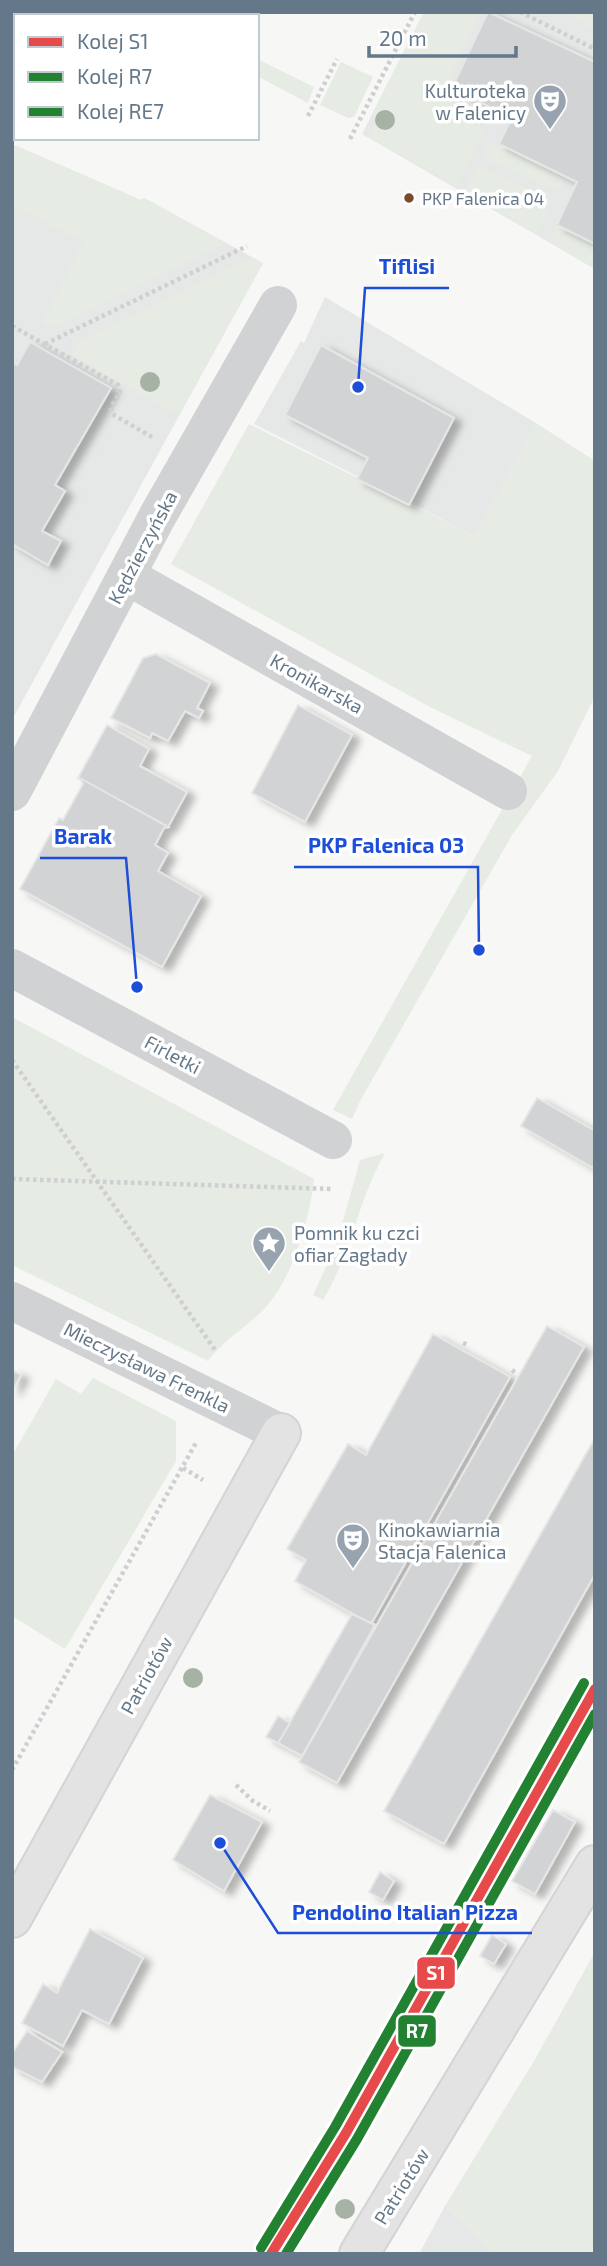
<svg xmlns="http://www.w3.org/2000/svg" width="607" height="2266" font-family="'Exo 2',sans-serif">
<defs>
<filter id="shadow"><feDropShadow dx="8" dy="4.5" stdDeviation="3.5" flood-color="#0004"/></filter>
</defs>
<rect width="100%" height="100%" fill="#f7f7f6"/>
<!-- built -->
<g fill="#e6e7e7">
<path d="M424 12H564L595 28V269L362 134Z"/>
<path d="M12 144 141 200 144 198 263 263 12 720Z"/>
<path d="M325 297 536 423 475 536 254 424 301 341 304 343Z"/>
<path d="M445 2206 494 2254H419Z"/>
</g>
<!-- green -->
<g fill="#e6ebe4">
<path d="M424 12H481L446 85 457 92 448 110 486 129 457 187 369 137 377 120 371 116Z"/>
<path d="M564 12H595V28Z"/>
<path d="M257 59 314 87 308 103 257 76Z"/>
<path d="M341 62 373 77 354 117 348 118 320 105Z"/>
<path d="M489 143 497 147 499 144 566 176 557 192 482 157Z"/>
<path d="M12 144 141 200 144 198 226 243 58 326 42 324 83 242 12 205Z"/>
<path d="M478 165 553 201 537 234 465 192Z"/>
<path d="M557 225 595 244V269L549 242Z"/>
<path d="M251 257 263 263 178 416 71 354 76 343Z"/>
<path d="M536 423 595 461V696L558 771 512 835 360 1101 352 1119 333 1110 532 756 432 708 171 564 249 424 475 536Z"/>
<path d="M12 1017 314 1179C310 1219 292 1280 264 1309 246 1328 224 1339 208 1361L12 1265Z"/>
<path d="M385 1153C358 1200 352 1251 323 1300L313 1295 336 1246 360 1160Z"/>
<path d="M93 1378 176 1421V1461L65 1649 12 1616V1456L56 1379 81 1394Z"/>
<path d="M595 1952V2254H494L445 2206 534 2061Z"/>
</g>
<!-- building -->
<g fill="#d2d3d4" stroke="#e6e6e6" stroke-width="2" filter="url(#shadow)">
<path d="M488 12 595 62V244L557 225 577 182 499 144 512 118 452 88Z"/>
<path d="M30 342 111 388 55 485 65 491 42 531 61 541 48 565 12 544V362L17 365Z"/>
<path d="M321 345 454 418 409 505 357 479 368 458 285 415Z"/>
<path d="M156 654 210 683 197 708 203 711 199 718 185 711 168 741 152 733 150 738 111 718 143 658Z"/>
<path d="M298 705 352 735 305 822 252 793Z"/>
<path d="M107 725 149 749 140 766 187 792 168 827 78 778Z"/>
<path d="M80 778 168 827 164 828 155 845 168 853 158 871 201 896 162 967 20 889 59 818 63 820 83 784Z"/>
<path d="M537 1098 595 1131V1169L521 1126Z"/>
<path d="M547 1326 584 1347 337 1783 299 1762Z"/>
<path d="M433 1334 510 1377 371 1624 295 1581 306 1560 287 1549 348 1444 366 1455Z"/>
<path d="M12 1370 21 1375 12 1391Z"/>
<path d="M595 1438V1574L444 1844 384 1811Z"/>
<path d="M352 1614 375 1625 302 1756 278 1743Z"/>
<path d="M278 1716 290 1723 278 1743 266 1737Z"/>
<path d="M210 1795 262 1822 224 1891 173 1860Z"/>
<path d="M553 1810 575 1822 535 1894 512 1881Z"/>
<path d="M380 1872 394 1881 383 1900 369 1892Z"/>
<path d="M90 1929 143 1958 109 2024 82 2010 63 2046 22 2023 43 1984 57 1993Z"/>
<path d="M492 1935 506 1944 494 1964 480 1956Z"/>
<path d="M27 2031 62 2052 42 2082 12 2067V2054Z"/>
</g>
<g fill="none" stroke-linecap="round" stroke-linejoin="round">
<!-- major casing -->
<g stroke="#d3d4d5" stroke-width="42">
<g id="major">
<path d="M12 1918 281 1433"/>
<path d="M359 2254 595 1865"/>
</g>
</g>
<!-- path -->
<g stroke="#cdcfd0" stroke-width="4.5" stroke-dasharray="3.5 3.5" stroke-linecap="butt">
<path d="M520 12 595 49"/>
<path d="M208 16 210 12"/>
<path d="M308 116 337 59"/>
<path d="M350 139 415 12"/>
<path d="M12 326 118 385 120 392 111 407 112 414 152 437"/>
<path d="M45 344 247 246"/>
<path d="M12 1060 215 1350"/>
<path d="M12 1179 332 1189"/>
<path d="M463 1343 468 1345"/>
<path d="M512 1370 517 1374"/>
<path d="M183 1468 203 1480"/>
<path d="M12 1770 197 1441"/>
<path d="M236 1785 253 1801 270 1811"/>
</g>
<!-- minor -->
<g stroke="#d1d2d3" stroke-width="38">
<path d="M127 576 508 791"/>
<path d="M12 792 157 517 278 305"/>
<path d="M12 968 333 1140"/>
<path d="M12 1301 281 1433"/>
</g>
<!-- major -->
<use href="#major" stroke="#e3e3e4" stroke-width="38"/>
<!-- rail-1 casing -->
<g stroke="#fff" stroke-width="16">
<path id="rail-1" d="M271 2254 346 2133 595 1689"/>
</g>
<!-- rail-2 casing -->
<g stroke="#fff" stroke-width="16">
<path id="rail-2" d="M286 2254 357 2139 595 1714"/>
</g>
<!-- rail-3 casing -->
<g stroke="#fff" stroke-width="16">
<path id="rail-3" d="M261 2248 335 2127 584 1683"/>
</g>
<!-- rail-1 -->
<use href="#rail-1" stroke="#e74a4a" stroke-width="10"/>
<!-- rail-2 -->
<use href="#rail-2" stroke="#238132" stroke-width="10"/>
<!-- rail-3 -->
<use href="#rail-3" stroke="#238132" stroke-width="10"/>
</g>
<!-- trees -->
<g fill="#a6b2a4">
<circle cx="385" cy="120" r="10"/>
<circle cx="150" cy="382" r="10"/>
<circle cx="193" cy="1678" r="10"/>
<circle cx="345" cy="2209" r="10"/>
</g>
<!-- icons -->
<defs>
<g id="theatre-pin" transform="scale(1.75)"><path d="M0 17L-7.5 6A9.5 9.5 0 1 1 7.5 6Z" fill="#97a4af" stroke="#fff"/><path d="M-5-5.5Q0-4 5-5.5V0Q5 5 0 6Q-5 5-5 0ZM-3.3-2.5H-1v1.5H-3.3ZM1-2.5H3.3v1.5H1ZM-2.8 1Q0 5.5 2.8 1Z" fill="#fff"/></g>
<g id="sight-pin" transform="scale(1.75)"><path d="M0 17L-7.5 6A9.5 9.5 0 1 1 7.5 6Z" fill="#97a4af" stroke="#fff"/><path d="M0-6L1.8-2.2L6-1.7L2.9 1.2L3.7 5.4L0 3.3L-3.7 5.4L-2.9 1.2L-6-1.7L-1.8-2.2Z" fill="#fff"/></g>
</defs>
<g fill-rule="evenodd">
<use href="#theatre-pin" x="550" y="101"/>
<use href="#sight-pin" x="269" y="1243"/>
<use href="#theatre-pin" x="353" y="1540"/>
</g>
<!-- markers -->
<circle fill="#7a4b2a" stroke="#fff" stroke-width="2.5" cx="409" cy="198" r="6"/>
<g text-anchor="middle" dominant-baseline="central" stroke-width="7" stroke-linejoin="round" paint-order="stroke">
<!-- bus labels -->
<g font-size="17" fill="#647889" stroke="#fff" text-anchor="start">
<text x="422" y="198">PKP Falenica 04</text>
</g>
<!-- poi labels -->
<g font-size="19" fill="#647889" stroke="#fff" text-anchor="start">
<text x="526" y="90" text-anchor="end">Kulturoteka<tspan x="526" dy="22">w Falenicy</tspan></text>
<text x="294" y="1232">Pomnik ku czci<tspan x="294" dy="22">ofiar Zagłady</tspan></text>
<text x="378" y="1529">Kinokawiarnia<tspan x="378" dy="22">Stacja Falenica</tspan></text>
</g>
<!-- street labels -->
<g font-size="19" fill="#647889" stroke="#fff">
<text transform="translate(142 547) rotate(-62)">Kędzierzyńska</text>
<text transform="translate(317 683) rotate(29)">Kronikarska</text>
<text transform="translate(173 1054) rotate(28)">Firletki</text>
<text transform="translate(147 1367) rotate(26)">Mieczysława Frenkla</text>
<text transform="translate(146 1675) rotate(-61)">Patriotów</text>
<text transform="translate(401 2186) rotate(-58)">Patriotów</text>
</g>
</g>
<!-- callouts -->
<path fill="none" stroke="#1d4ed8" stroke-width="2.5" d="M358 387L365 288H449M137 987L126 858H40M479 950L478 867H294M220 1843L278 1933H532"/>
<g fill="#1d4ed8" stroke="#fff" stroke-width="2.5">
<circle cx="358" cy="387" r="7"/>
<circle cx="137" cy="987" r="7"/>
<circle cx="479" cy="950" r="7"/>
<circle cx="220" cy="1843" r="7"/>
</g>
<g font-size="21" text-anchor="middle" font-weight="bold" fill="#1d4ed8" stroke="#fff" stroke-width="7" stroke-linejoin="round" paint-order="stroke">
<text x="407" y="274">Tiflisi</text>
<text x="83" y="844">Barak</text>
<text x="386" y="853">PKP Falenica 03</text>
<text x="405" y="1920">Pendolino Italian Pizza</text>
</g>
<g stroke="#fff" stroke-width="2.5">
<rect x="416" y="1956" width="40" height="34" rx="7" fill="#e74a4a"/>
<rect x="397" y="2014" width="40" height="34" rx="7" fill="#238132"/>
</g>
<g font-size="19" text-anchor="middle" font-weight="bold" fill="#fff">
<text x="436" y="1980">S1</text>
<text x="417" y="2038">R7</text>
</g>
<!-- border -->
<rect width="607" height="2266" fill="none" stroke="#647889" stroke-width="28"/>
<!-- legend -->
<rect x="14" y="14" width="245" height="126" fill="#ffffff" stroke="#c1c9d0" stroke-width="2"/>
<rect x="28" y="37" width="35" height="10" fill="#e74a4a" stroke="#c1c9d0" stroke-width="2"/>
<text x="77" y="49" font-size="21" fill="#647889">Kolej S1</text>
<rect x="28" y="72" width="35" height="10" fill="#238132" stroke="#c1c9d0" stroke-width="2"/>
<text x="77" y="84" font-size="21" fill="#647889">Kolej R7</text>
<rect x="28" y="107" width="35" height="10" fill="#238132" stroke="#c1c9d0" stroke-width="2"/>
<text x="77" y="119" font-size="21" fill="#647889">Kolej RE7</text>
<!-- scale -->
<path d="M369 46v10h147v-10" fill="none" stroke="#647889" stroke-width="3.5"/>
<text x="379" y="46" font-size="21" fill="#647889" stroke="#ffffff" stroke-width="5" paint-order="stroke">20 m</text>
</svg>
